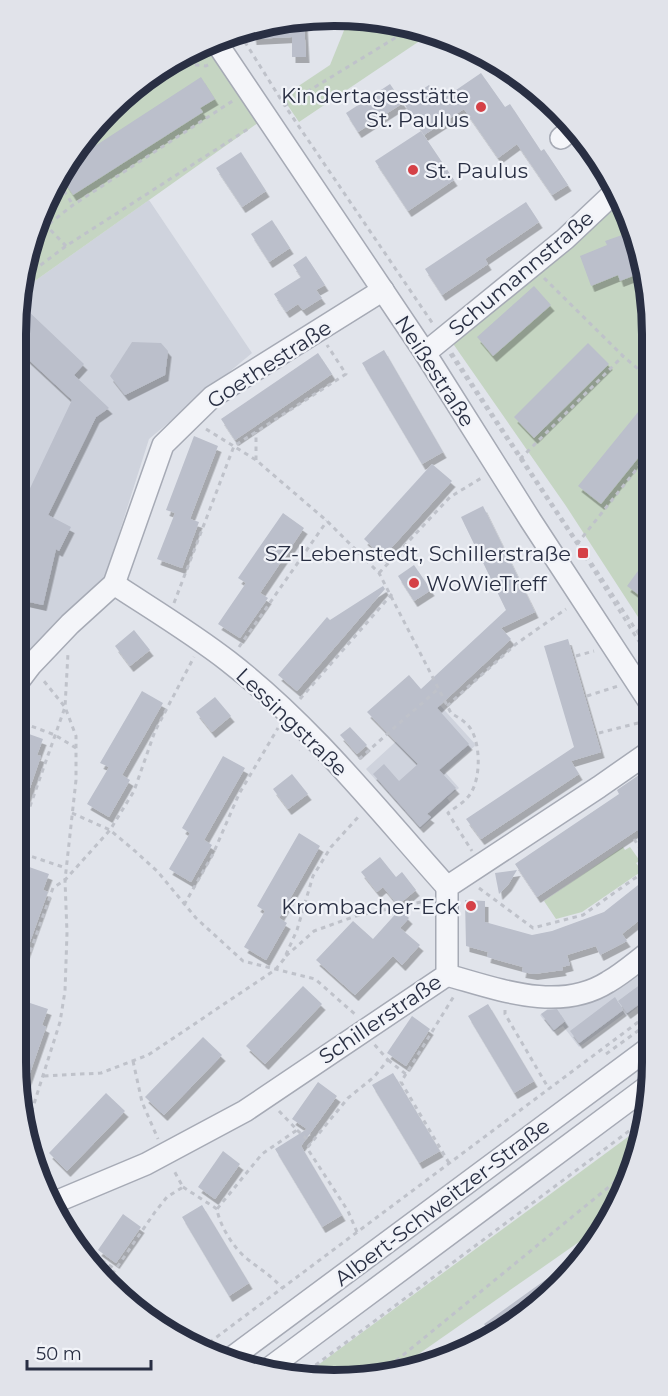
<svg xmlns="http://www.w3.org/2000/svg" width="668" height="1396" font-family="Montserrat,sans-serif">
<defs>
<filter id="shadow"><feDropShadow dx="3.5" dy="6" stdDeviation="0" flood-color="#0004"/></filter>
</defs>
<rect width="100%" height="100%" fill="#e1e4eb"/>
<!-- built -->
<g fill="#cfd3dd">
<path d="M149 200 252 353 149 439 104 581 16 667 15 334 23 293 32 283Z"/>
<path d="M438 703 476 745 445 772 459 788 447 798 450 802 420 829 366 769Z"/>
<path d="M653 957V996L626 1016 624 1014 579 1047 563 1026 553 1032 540 1015 555 1003 559 1009 586 999Z"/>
</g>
<!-- green -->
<g fill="#c5d5c2">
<path d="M349 18 430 34 299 122 282 97 330 65Z"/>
<path d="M212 39 265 118 32 283 23 293 39 212 109 108Z"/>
<path d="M616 191 629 212 650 292 651 637 566 506 447 335Z"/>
<path d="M623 847 625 850 630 847 640 861 636 863 642 871 582 912 556 919 544 901Z"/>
<path d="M640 1128 629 1184 599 1228 390 1374 375 1378 303 1376Z"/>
</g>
<!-- building -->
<g fill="#bbbfcb" filter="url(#shadow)">
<path d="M304 21 306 57H292V37L253 39 252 31Z"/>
<path d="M481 73 505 107 510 104 541 151 544 149 568 185 552 195 517 144 498 158 464 109 424 135 403 102 429 85 440 101Z"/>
<path d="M201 77 215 99 200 108 203 112 73 195 62 178 68 168 77 163 75 159Z"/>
<path d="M390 84 403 103 358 132 346 113Z"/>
<path d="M421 131 454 180 408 211 375 161Z"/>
<path d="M241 152 266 191 242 207 216 168Z"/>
<path d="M526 202 539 222 485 259 488 264 442 295 425 269Z"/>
<path d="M272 220 290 248 269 262 251 234Z"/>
<path d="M622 235 638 274 620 281 618 275 591 286 580 256 607 245 605 241Z"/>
<path d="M306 256 325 285 316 290 322 298 303 310 298 304 286 312 274 294 301 277 293 265Z"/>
<path d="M534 286 551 305 493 356 477 337Z"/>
<path d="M25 308 84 364 74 375 109 408 96 417 48 515 71 527 59 551 56 549 43 605 16 599 30 537 15 530V499L23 503 72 400 15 347V334L19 314Z"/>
<path d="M132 342 161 343 168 351 165 375 125 395 110 376Z"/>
<path d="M588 343 609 364 534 438 514 417Z"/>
<path d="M384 350 443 452 422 464 362 363Z"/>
<path d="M318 353 332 374 235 440 221 419Z"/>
<path d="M651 396V442L601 504 578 486Z"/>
<path d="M194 436 218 446 190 519 199 522 182 568 157 559 175 513 166 510Z"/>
<path d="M432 464 452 481 383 557 364 539Z"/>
<path d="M483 506 535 612 501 628 511 639 437 708 469 744 439 770 456 788 427 814 431 817 420 827 373 774 384 764 399 781 418 764 367 712 409 675 421 689 506 610 461 517Z"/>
<path d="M283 513 304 528 260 593 268 598 240 638 218 624 246 583 238 578Z"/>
<path d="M651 553V604L627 586Z"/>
<path d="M414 565 431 590 414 601 398 576Z"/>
<path d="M383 586 385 589 297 691 278 675 327 617 330 620Z"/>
<path d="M134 630 150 650 130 666 115 646Z"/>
<path d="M568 639 601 752 571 761 579 774 481 839 466 819 574 747 544 646Z"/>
<path d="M142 691 163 703 122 775 130 780 109 817 87 804 109 767 100 763Z"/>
<path d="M215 697 231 716 212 732 196 712Z"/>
<path d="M350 727 367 745 357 754 340 735Z"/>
<path d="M15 729 43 739 37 755 41 756 17 826 15 825Z"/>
<path d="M223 756 245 768 204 840 212 845 191 882 169 869 190 833 182 828Z"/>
<path d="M652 766V843L642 827 537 897 515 864 619 794 617 790Z"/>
<path d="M292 774 308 794 288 809 273 789Z"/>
<path d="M299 833 320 846 279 918 287 923 266 960 244 947 265 911 257 906Z"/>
<path d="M380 857 396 877 402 872 416 890 398 905 383 887 377 892 361 872Z"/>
<path d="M15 862 49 874 43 890 48 892 17 978H15Z"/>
<path d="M517 870 508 885 499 894 495 873Z"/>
<path d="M652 874V910L622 934 627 941 600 955 596 946 567 955 570 965 562 967 563 970 534 974 522 972 523 967 487 957 488 952 466 946 465 900 485 901V922L532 935 552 931 604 912Z"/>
<path d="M400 909 409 918 400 928 420 945 402 965 393 956 355 995 316 960 353 921 373 939Z"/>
<path d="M653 975V994L627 1013 618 1001Z"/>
<path d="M303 986 322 1004 265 1064 246 1046Z"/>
<path d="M615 997 623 1010 579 1043 570 1031Z"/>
<path d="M15 998 48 1009 42 1025 46 1027 21 1099 15 1062Z"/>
<path d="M488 1004 534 1081 514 1093 468 1016Z"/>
<path d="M557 1009 565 1021 554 1030 541 1014 547 1010Z"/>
<path d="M412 1016 430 1029 406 1066 387 1053Z"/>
<path d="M203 1037 222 1055 164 1115 145 1097Z"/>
<path d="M393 1073 440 1151 419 1163 372 1085Z"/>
<path d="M318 1082 337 1096 301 1146 342 1215 322 1227 275 1149 307 1129 292 1119Z"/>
<path d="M106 1093 125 1111 67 1171 49 1153Z"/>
<path d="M223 1151 240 1164 215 1199 198 1187Z"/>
<path d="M202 1205 249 1283 229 1296 182 1217Z"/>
<path d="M123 1214 141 1227 116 1263 98 1250Z"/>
<path d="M580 1255 560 1287 492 1336 484 1324Z"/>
</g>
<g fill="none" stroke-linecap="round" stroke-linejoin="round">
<!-- minor casing -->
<g stroke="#a6aab5" stroke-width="24">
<g id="minor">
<path d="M214 39 425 353 531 521 652 706"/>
<path d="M561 138 574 127"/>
<path d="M425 353 565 239 616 191"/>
<path d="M114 584C152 609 192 633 228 661 311 725 377 809 447 887"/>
<path d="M15 686 31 665 70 624 114 584 163 445 212 397 383 290"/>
<path d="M447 975C498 989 559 1013 608 982 624 973 638 960 653 949"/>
<path d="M53 1203 146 1164 245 1111 447 975V887L599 787 652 750"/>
<path d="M230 1359 653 1045"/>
<path d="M264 1372 648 1086"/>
</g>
</g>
<!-- path -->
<g stroke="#bfc2ca" stroke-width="3" stroke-dasharray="4.5 4.5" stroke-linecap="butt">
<path d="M240 34 285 106 433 324"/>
<path d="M177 63 206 66 210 64"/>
<path d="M284 106 408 30"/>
<path d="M59 183 73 205"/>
<path d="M38 217 66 246"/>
<path d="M35 235 73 205 234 100"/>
<path d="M26 276 66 246 251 127"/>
<path d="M544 278 623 356 651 380"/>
<path d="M452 353 652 654"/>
<path d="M450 354 577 544 652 662"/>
<path d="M206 429 256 460 327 521 379 573 451 713C459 718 467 722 472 731 481 748 481 784 467 798 462 804 454 808 448 813L472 851"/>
<path d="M520 459 623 356"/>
<path d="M256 460V432"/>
<path d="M577 544 651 451"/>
<path d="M379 573 450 497 483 477"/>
<path d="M174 603 234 446 346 374 327 345"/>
<path d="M638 631 651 613"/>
<path d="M239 647 327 521"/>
<path d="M576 656 594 651"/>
<path d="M587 696 618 686"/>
<path d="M300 699 392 594"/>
<path d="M447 706 516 644 566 609"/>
<path d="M15 720 55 735 76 748"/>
<path d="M599 733 642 722"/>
<path d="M359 759 438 689"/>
<path d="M72 813 110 830 135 851 158 872 196 918 243 961 315 979 357 1016"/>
<path d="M634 839 647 859"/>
<path d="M15 849 65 707 68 653"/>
<path d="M15 851 66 868"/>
<path d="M652 855 647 859 652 866"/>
<path d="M479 888 533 928 583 915 652 866"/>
<path d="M184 905 213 854 239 794 278 728"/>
<path d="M286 956 314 931 356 916 430 900"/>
<path d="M15 994 53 888 65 880 110 830 134 791 155 731 194 657"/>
<path d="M505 1010V1014L549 1089"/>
<path d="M606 1054 653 1020"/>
<path d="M388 1060 407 1075"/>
<path d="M133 1061 142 1102 158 1139"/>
<path d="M44 1076 101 1073 148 1055 275 970 284 959 297 930 313 876 331 847 360 815"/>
<path d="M279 1111 297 1130 262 1154 217 1209C219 1224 233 1247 245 1257 259 1269 270 1274 282 1288"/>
<path d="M26 1129 60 1022 65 991 67 933 65 880 76 780V736L65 707 43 680"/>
<path d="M297 1130 311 1143"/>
<path d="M449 1163 401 1082 454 996"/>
<path d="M183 1187 217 1209"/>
<path d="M62 1217 73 1238"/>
<path d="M357 1232 348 1211 307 1148 348 1098 374 1077 388 1060 374 1044"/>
<path d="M73 1238 83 1248 115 1269"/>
<path d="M126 1296 111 1276 155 1212 167 1197 183 1187 173 1169"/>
<path d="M202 1348 653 1011"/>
<path d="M208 1351 216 1345"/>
<path d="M301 1376 641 1122"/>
<path d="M375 1378 632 1168"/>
</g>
<!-- minor -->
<use href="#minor" stroke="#f4f5f9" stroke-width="21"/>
</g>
<!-- markers -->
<g fill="#d54147" stroke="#f1f3f8" stroke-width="2">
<circle cx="481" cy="107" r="6"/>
<circle cx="413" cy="170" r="6"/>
<rect x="577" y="547" width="12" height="12" rx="3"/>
<circle cx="414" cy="583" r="6"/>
<circle cx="471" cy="906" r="6"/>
</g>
<g text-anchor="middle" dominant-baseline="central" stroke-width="4.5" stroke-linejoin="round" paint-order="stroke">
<!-- poi labels -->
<g font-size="21" fill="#292f43" stroke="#f1f3f8" text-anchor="end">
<text x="469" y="95">Kindertagesstätte<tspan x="469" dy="24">St. Paulus</tspan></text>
<text x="425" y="170" text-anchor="start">St. Paulus</text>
<text x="571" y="553">SZ-Lebenstedt, Schillerstraße</text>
<text x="426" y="583" text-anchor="start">WoWieTreff</text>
<text x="459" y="906">Krombacher-Eck</text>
</g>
<!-- street labels -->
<g font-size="21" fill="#292f43" stroke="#f1f3f8">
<text transform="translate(521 273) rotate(-40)">Schumannstraße</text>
<text transform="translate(269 364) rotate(-33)">Goethestraße</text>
<text transform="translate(435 371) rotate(57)">Neißestraße</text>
<text transform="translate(292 722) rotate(44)">Lessingstraße</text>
<text transform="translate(380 1019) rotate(-34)">Schillerstraße</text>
<text transform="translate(442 1202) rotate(-37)">Albert-Schweitzer-Straße</text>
</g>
</g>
<!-- crop -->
<path d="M0 0H668V1396H0ZM334 26H334A308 308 0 0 1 642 334V1062A308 308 0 0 1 334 1370H334A308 308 0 0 1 26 1062V334A308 308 0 0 1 334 26Z" fill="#e1e3ea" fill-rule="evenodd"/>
<path fill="none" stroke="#292f43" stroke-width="8" d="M334 26H334A308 308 0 0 1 642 334V1062A308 308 0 0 1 334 1370H334A308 308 0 0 1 26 1062V334A308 308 0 0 1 334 26Z"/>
<!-- scale -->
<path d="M27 1360v9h124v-9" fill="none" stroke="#292f43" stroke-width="3"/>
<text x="36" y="1360" font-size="18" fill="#292f43" stroke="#f1f3f8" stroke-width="4.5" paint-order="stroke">50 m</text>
</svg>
